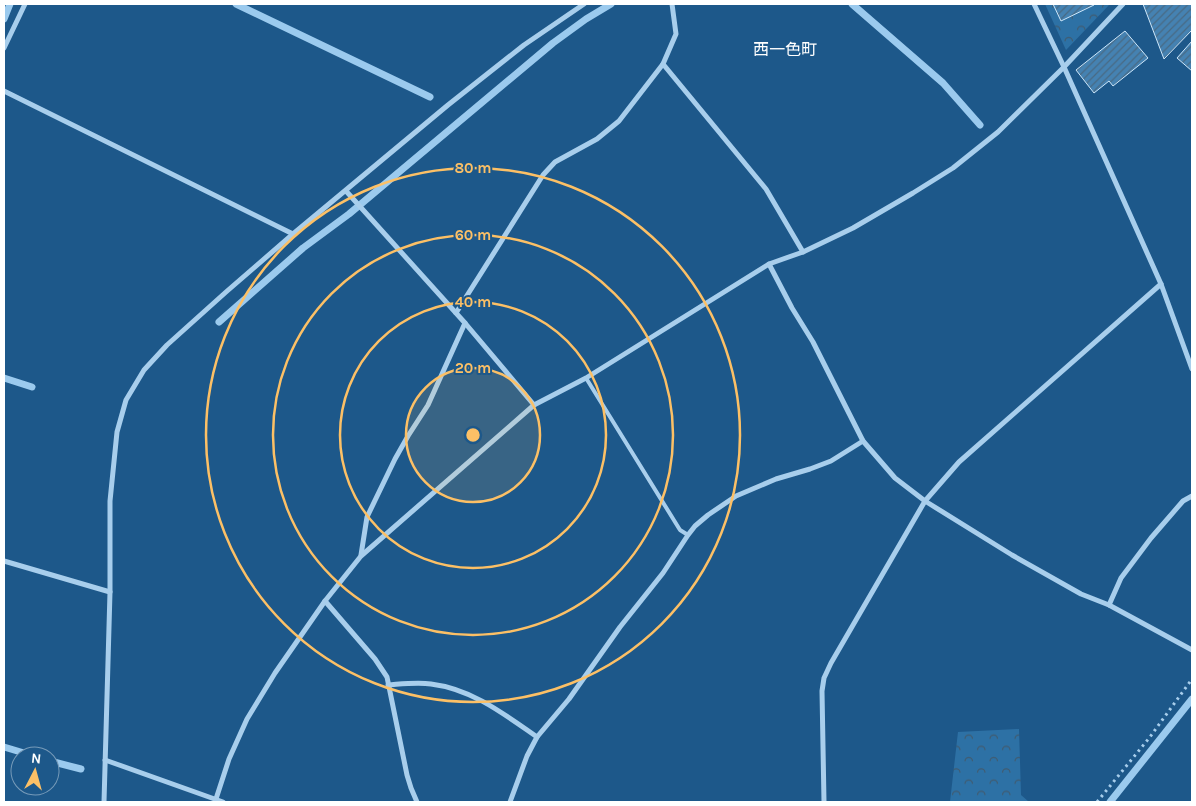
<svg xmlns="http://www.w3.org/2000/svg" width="1196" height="806" font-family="Karla,'Noto Sans JP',sans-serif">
<defs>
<pattern id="forest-crowns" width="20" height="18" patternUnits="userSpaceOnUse" patternTransform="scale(1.25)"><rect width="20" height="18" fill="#2d71a5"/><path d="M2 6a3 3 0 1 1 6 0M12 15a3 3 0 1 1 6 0" fill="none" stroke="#405b70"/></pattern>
<pattern id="building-hatch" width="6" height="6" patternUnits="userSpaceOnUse" patternTransform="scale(1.25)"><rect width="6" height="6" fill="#4582b2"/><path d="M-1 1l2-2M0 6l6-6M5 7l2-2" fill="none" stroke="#486a84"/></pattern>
</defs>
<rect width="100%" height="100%" fill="#1d588a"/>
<!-- forest -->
<g fill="url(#forest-crowns)">
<path d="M1045 4H1110L1066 50Z"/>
<path d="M1019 729 1021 795 1029 802H950L958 732Z"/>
</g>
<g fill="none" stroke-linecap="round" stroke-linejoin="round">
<!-- stream -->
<g stroke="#9bcaee" stroke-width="7">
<path d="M236 4 430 97"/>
<path d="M852 4 943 83 980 125"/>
<path d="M4 19 10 4"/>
<path d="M219 322 303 248 349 214 553 43 586 19 611 4"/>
<path d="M4 378 32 387"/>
<path d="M4 747 34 756"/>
<path d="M50 761 81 769"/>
<path d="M1110 802 1192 699"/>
</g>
</g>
<!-- building -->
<g fill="url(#building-hatch)" stroke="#cde6f9">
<path d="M1053 4H1094V5L1061 21Z"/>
<path d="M1143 4H1192V30L1164 59Z"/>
<path d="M1125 31 1148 58 1113 86 1109 81 1094 93 1076 70Z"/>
<path d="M1192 41V71L1177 58Z"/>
</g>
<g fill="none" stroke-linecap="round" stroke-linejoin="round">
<!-- path -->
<path stroke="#a8ceec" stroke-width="3" stroke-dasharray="2.5 4" stroke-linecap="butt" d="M1097 802 1150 737 1192 679"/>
<!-- lane -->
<path stroke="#a8ceec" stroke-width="4" d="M586 378 680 530 688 535"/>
<!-- street -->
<g stroke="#a8ceec" stroke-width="5">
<path d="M1034 4 1064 67 1161 284 1192 369"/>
<path d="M4 48 25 4"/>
<path d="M663 64 766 189 803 252"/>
<path d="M4 91 293 234"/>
<path d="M346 191 465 323 534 405"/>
<path d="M769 264 792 308 813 342 863 441 895 478 925 501 1012 555 1081 594 1109 605 1192 650"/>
<path d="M456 313 543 175 555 162 597 139 619 121 663 64 676 34 672 4"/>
<path d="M361 555 367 517 395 459 408 436 428 405 465 323"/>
<path d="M4 561 110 592"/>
<path d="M325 601 375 659 387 677 407 775 411 788 417 802"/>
<path d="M1109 605 1121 578 1151 538 1183 501 1192 496"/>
<path d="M388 685C402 684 417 682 431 684 472 689 504 714 537 737"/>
<path d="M105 760 223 802"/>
<path d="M104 802 110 592V501L117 432 126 400 144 370 167 345 226 292 293 234 448 105 524 45 584 4"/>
<path d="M215 802 229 759 247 719 275 673 325 601 361 556 534 405 586 378 769 264 803 252 853 228 913 193 953 168 998 132 1064 67 1123 4"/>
<path d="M510 802 527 756 537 737 569 699 620 627 663 573 688 535 695 526 708 515 736 496 776 479 810 469 831 461 863 441"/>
<path d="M824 802 822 691 824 678 831 663 925 501 959 462 1161 284"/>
</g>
</g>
<!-- distance rings -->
<circle cx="473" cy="435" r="67" fill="#fcc066" fill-opacity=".12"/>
<g fill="none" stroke="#fcc066" stroke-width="2.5">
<circle cx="473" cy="435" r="67"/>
<circle cx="473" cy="435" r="133"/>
<circle cx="473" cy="435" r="200"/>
<circle cx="473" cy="435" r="267"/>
</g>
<g text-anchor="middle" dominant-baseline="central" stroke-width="4" stroke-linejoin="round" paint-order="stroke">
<!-- quarter labels -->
<g font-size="16" fill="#fff" stroke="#1d588a">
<text x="785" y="49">西一色町</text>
</g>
</g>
<circle cx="473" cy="435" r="8" fill="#fcc066" stroke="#1d588a" stroke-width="2.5"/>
<g font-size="15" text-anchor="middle" font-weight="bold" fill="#fcc066" stroke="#1d588a" stroke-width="4" stroke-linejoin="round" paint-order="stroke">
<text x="473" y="173">80 m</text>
<text x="473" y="240">60 m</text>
<text x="473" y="307">40 m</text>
<text x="473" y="373">20 m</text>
</g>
<!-- border -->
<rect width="1196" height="806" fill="none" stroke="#ffffff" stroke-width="10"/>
<!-- north arrow -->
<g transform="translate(35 771) rotate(6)"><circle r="24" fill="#1d588a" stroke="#779bb9"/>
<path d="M0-4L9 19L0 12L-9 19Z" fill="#fcc066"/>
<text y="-8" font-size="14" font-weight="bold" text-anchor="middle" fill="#ffffff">N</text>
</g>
</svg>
